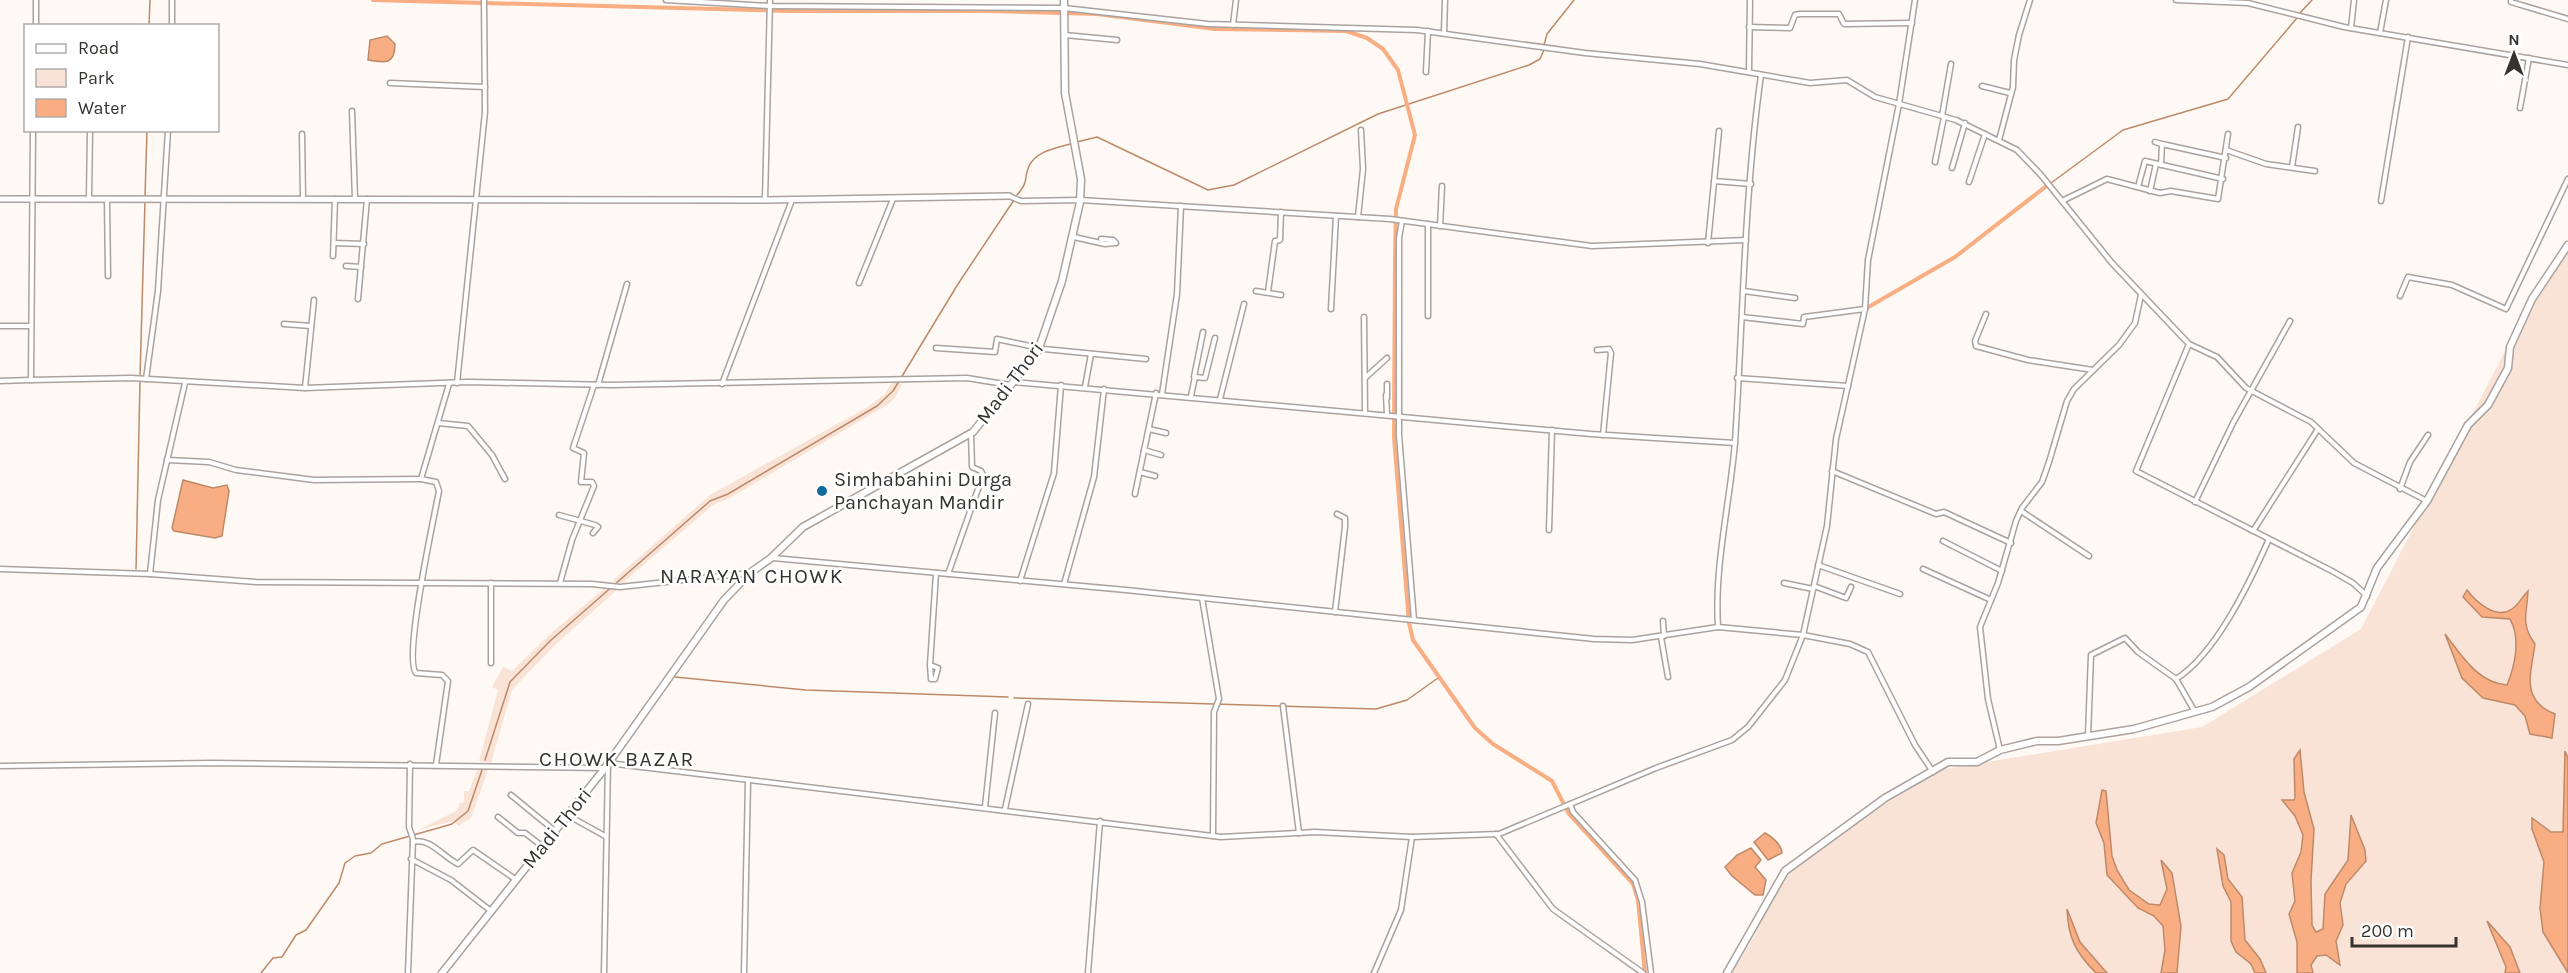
<svg xmlns="http://www.w3.org/2000/svg" width="2568" height="973" font-family="Karla,sans-serif">
<rect width="100%" height="100%" fill="#fff9f5"/>
<!-- green -->
<g fill="#f9e3d6">
<path d="M2568 248V973H1732L1750 944 1781 884 1793 869 1875 810 1944 769 2202 727 2361 629 2532 299Z"/>
<path d="M893 381 902 384 895 398 887 405 730 498 713 505 625 581V584L612 581 710 495 866 408 885 394Z"/>
<path d="M607 586 618 589 555 645 512 690 491 763 479 761 498 690 492 687 503 667 512 671 549 635Z"/>
<path d="M478 768 488 770 471 818 458 826 454 821 418 830 458 810 459 803 464 802V791H469Z"/>
</g>
<!-- water -->
<g fill="#f8ae82" stroke="#be8969" stroke-width="1.5">
<path d="M387 36 395 44C395 65 385 63 368 60L370 40Z"/>
<path d="M183 480 213 488 227 485 229 491 222 536 215 538 174 531 172 528Z"/>
<path d="M2467 590C2476 602 2496 620 2512 609 2518 605 2523 596 2528 591 2527 614 2520 623 2535 644 2531 674 2520 700 2555 714L2552 738 2530 734 2525 716 2515 705 2483 698 2462 678 2445 634C2462 656 2478 683 2507 685 2515 666 2521 638 2510 619L2482 617 2463 597Z"/>
<path d="M2300 750 2304 792 2314 829 2311 881 2312 925 2316 932 2323 929 2325 894 2348 860 2351 815 2365 850 2366 861 2346 884 2340 903 2343 925 2336 941 2340 965 2326 955 2317 956 2311 965 2313 973H2297V942L2289 914 2295 901 2292 873 2301 852 2303 835 2295 816 2282 800H2294L2295 798 2294 759Z"/>
<path d="M2565 751 2568 758V973L2543 932 2540 908 2544 862 2532 829V818L2551 832H2563Z"/>
<path d="M2102 790 2106 791 2112 856 2117 870 2129 890 2149 904 2160 905 2167 889 2161 860 2172 873 2181 926 2177 973H2161L2165 950 2163 926 2154 916 2138 908 2107 875 2104 843 2096 823Z"/>
<path d="M1765 833C1772 837 1781 843 1782 853L1768 860 1754 842Z"/>
<path d="M1751 848 1761 860 1755 867 1766 880 1763 895H1755L1732 876 1725 867 1737 855Z"/>
<path d="M2217 849 2224 855 2228 879 2242 897 2245 940 2260 959 2266 973H2255L2251 964 2236 952 2231 941V902L2223 886Z"/>
<path d="M2067 909 2080 942 2107 973H2096C2076 953 2068 938 2067 909Z"/>
<path d="M2487 921 2510 947 2520 973H2505L2506 967Z"/>
</g>
<g fill="none" stroke-linecap="round" stroke-linejoin="round">
<!-- stream -->
<g stroke="#be8969" stroke-width="1.5">
<path d="M2299 14 2312 0"/>
<path d="M149 26 150 0"/>
<path d="M1544 45 1547 34 1574 0"/>
<path d="M1077 142 1097 137 1208 190 1234 185 1378 114 1529 65 1540 59 1544 50"/>
<path d="M2051 183 2123 130 2228 99 2297 18"/>
<path d="M1017 195C1030 180 1023 179 1029 166 1036 151 1056 148 1070 144"/>
<path d="M145 196 147 130"/>
<path d="M140 377 145 201"/>
<path d="M136 569 140 381"/>
<path d="M675 677 806 690 1008 697"/>
<path d="M1014 698 1376 709 1407 700 1438 678"/>
<path d="M485 760 510 682 550 641 710 501 728 494 877 406 893 391 958 284 1014 200"/>
<path d="M261 973 273 958 282 957 296 935 306 930 339 883 345 863 355 856 371 853 382 844 452 824 468 811 482 770"/>
</g>
<!-- canal -->
<g stroke="#f8ae82" stroke-width="4">
<path d="M373 0 788 11H990L1097 14 1215 29 1346 31 1367 38 1383 49 1398 70 1415 135 1396 209 1395 257 1394 437 1409 623 1413 640 1475 728 1493 744 1552 781 1569 814 1633 884 1638 900 1645 973"/>
<path d="M1865 309 1955 257 2049 184"/>
</g>
<!-- minor casing -->
<g stroke="#aaa29e" stroke-width="7">
<g id="minor">
<path d="M666 0 770 6 1064 8 1208 24 1417 30 1585 53 1700 64 1810 83 1847 80 1875 97 1956 120 2017 150 2041 175 2112 263 2189 344 2217 357 2246 388 2311 422 2354 463 2427 501"/>
<path d="M2176 0 2248 3 2344 27 2568 65"/>
<path d="M2511 0V2L2568 19"/>
<path d="M1233 25 1236 0"/>
<path d="M36 26V0"/>
<path d="M172 26V0"/>
<path d="M1749 27 1790 28 1795 15 1799 14H1839L1844 24 1912 23"/>
<path d="M2351 28 2354 0"/>
<path d="M1444 33 1445 0"/>
<path d="M2380 33 2386 0"/>
<path d="M1065 35 1117 40"/>
<path d="M1426 72 1428 31"/>
<path d="M1749 72 1750 0"/>
<path d="M390 83 485 87"/>
<path d="M1982 86 2010 93"/>
<path d="M2520 108 2529 58"/>
<path d="M352 111 355 199"/>
<path d="M1942 116 1951 64"/>
<path d="M33 130 31 380 131 378 305 388 468 382 612 385 967 378 1010 385"/>
<path d="M302 134 303 199"/>
<path d="M1999 140 2013 87 2014 60 2019 35 2030 0"/>
<path d="M2155 142 2162 144"/>
<path d="M2226 150 2266 164 2315 171"/>
<path d="M1935 162 1944 117"/>
<path d="M2161 165 2162 144 2226 158"/>
<path d="M2292 167 2298 127"/>
<path d="M1952 168 1965 123"/>
<path d="M1714 181 1751 184"/>
<path d="M1969 182 1985 134"/>
<path d="M2138 187 2145 161 2223 179"/>
<path d="M2150 191 2156 164"/>
<path d="M1009 196 1021 201 1080 200 1390 219 1592 246 1746 240"/>
<path d="M89 198 90 130"/>
<path d="M107 199 108 276"/>
<path d="M765 200 770 0"/>
<path d="M2062 201 2107 179 2160 193 2171 191 2218 199 2228 134"/>
<path d="M2381 201 2408 37"/>
<path d="M1358 217 1363 169 1361 130"/>
<path d="M1402 221 1399 238V435L1414 620"/>
<path d="M1428 224V316"/>
<path d="M1440 226 1442 186"/>
<path d="M1074 237 1105 244 1116 243 1113 240 1101 239"/>
<path d="M334 243 364 244"/>
<path d="M1708 243 1719 131"/>
<path d="M333 256 335 199"/>
<path d="M346 266 361 267"/>
<path d="M859 283 893 199"/>
<path d="M1256 291 1281 295"/>
<path d="M1744 291 1795 298"/>
<path d="M1268 292 1275 241 1280 240 1281 212"/>
<path d="M2400 296 2408 277 2452 285 2506 309 2568 179"/>
<path d="M358 299 367 199"/>
<path d="M1331 309 1336 216"/>
<path d="M1986 314 1975 341 1976 346 2028 360 2093 370"/>
<path d="M1364 317 1365 413"/>
<path d="M1742 317 1803 324 1804 317 1865 309"/>
<path d="M284 324 311 326"/>
<path d="M0 326H30"/>
<path d="M2189 344 2136 471 2332 571 2353 583 2367 596"/>
<path d="M936 348 995 352 997 339 1044 349 1146 359"/>
<path d="M1597 350 1609 349 1611 353 1603 435"/>
<path d="M1194 377 1203 332"/>
<path d="M1365 378 1387 358"/>
<path d="M1737 378 1848 386"/>
<path d="M146 379 158 291 168 130"/>
<path d="M0 381 31 380"/>
<path d="M1014 382 1591 434 1735 443"/>
<path d="M457 383 485 112 484 0"/>
<path d="M722 384 792 200"/>
<path d="M1387 384V395"/>
<path d="M598 385 627 284"/>
<path d="M1085 387 1091 354"/>
<path d="M305 388 314 300"/>
<path d="M1162 394 1177 294 1181 206"/>
<path d="M1191 396 1195 377 1205 378 1215 338"/>
<path d="M1387 398 1386 395 1387 414"/>
<path d="M1220 399 1244 304"/>
<path d="M438 423 468 426 492 455 505 479"/>
<path d="M1149 429 1166 433"/>
<path d="M1144 450 1161 455"/>
<path d="M167 460 209 462 236 470 314 480 421 479"/>
<path d="M1832 471 1936 514 1944 512 2011 543"/>
<path d="M1140 472 1155 476"/>
<path d="M2400 489 2410 462 2428 435"/>
<path d="M1135 494 1156 393"/>
<path d="M2195 502 2233 423 2290 321"/>
<path d="M2021 511 2089 556"/>
<path d="M559 515 595 525 598 527 593 533"/>
<path d="M1549 530 1552 430"/>
<path d="M2253 531 2318 429"/>
<path d="M1943 541 2002 571"/>
<path d="M773 558 1126 590 1594 639 1632 640 1718 627 1803 635 1850 644 1868 652 1915 745 1933 772"/>
<path d="M1818 565 1900 594"/>
<path d="M0 569 150 574 256 582 592 584 620 587 749 573"/>
<path d="M1923 569 1991 600"/>
<path d="M150 574 158 500 185 383"/>
<path d="M948 574 983 475 981 471 972 467 971 433"/>
<path d="M1020 581 1054 473 1061 385"/>
<path d="M491 583V663"/>
<path d="M560 583 572 540 594 486 592 482H581L584 453 573 448 594 385"/>
<path d="M1784 583 1813 589"/>
<path d="M1064 584 1094 477 1104 389"/>
<path d="M1814 586 1846 598 1851 587"/>
<path d="M1202 598 1219 699 1214 712 1213 836"/>
<path d="M1335 612 1345 527V518L1337 514"/>
<path d="M1663 621 1664 636"/>
<path d="M1718 627C1714 566 1730 503 1735 442 1743 320 1744 197 1761 75"/>
<path d="M1661 637 1668 677"/>
<path d="M930 665 931 679H935L938 668 930 665 936 573"/>
<path d="M1283 706 1299 833"/>
<path d="M2195 712 2176 679C2216 654 2250 582 2269 539"/>
<path d="M2088 736 2091 655 2125 638 2138 652 2176 679"/>
<path d="M2000 750 1988 699 1980 627 1998 583 2016 521 2022 508 2042 482 2049 462 2067 401 2074 389 2119 345 2135 323 2141 295"/>
<path d="M436 765 448 681 442 675 416 673C403 658 434 518 439 491L436 482 421 479 449 384"/>
<path d="M0 766 212 763 605 768"/>
<path d="M511 795 555 831"/>
<path d="M1570 804 1573 812 1635 880 1642 902 1651 973"/>
<path d="M985 807 995 713"/>
<path d="M1005 809 1028 704"/>
<path d="M567 815 605 836"/>
<path d="M498 817 518 833H525L542 846"/>
<path d="M1496 834 1553 909 1643 973"/>
<path d="M413 842C430 837 443 857 458 864L473 850 515 879"/>
<path d="M411 859 451 880 491 911"/>
<path d="M408 973 413 839 409 827 410 764"/>
<path d="M604 973 608 763 1221 837 1315 832 1412 837 1499 834 1656 768 1732 740 1748 727 1785 680 1803 635 1827 526 1836 439 1865 309 1868 260 1899 104 1915 0"/>
<path d="M744 973 748 781"/>
<path d="M1088 973 1100 821"/>
<path d="M1374 973 1401 910 1412 837"/>
</g>
</g>
<!-- tertiary casing -->
<g stroke="#aaa29e" stroke-width="8">
<path id="tertiary" d="M0 199 765 200 1009 196"/>
</g>
<!-- secondary casing -->
<g stroke="#aaa29e" stroke-width="9">
<g id="secondary">
<path d="M442 973 605 768 724 600 750 573 771 558 803 527 973 432 1038 351 1062 281 1080 202 1081 179 1065 93 1064 0"/>
<path d="M1727 973 1785 871 1885 798 1948 762H1977L2000 750 2037 741H2058L2134 729 2212 707 2249 687 2361 607 2377 568 2427 501 2468 425 2488 405 2508 368 2510 347 2532 299 2568 245"/>
</g>
</g>
<!-- minor -->
<use href="#minor" stroke="#fff" stroke-width="4"/>
<!-- tertiary -->
<use href="#tertiary" stroke="#fff" stroke-width="5"/>
<!-- secondary -->
<use href="#secondary" stroke="#fff" stroke-width="6"/>
</g>
<!-- markers -->
<circle fill="#126b9b" stroke="#fff" stroke-width="2" cx="822" cy="491" r="6"/>
<g text-anchor="middle" dominant-baseline="central" stroke-width="5" stroke-linejoin="round" paint-order="stroke">
<!-- street labels -->
<g font-size="20" fill="#353230" stroke="#fff">
<text transform="translate(1010 383) rotate(-53)">Madi Thori</text>
<text transform="translate(557 828) rotate(-51)">Madi Thori</text>
</g>
<!-- poi labels -->
<g font-size="20" fill="#353230" stroke="#fff" text-anchor="start">
<text x="834" y="479">Simhabahini Durga<tspan x="834" dy="23">Panchayan Mandir</tspan></text>
</g>
<!-- neighbourhood labels -->
<g font-size="21" letter-spacing="1.5" fill="#353230" stroke="#fff">
<text x="752" y="576">NARAYAN CHOWK</text>
<text x="617" y="759">CHOWK BAZAR</text>
</g>
</g>
<!-- legend -->
<rect x="24" y="24" width="195" height="108" fill="#ffffff" stroke="#aeadac" stroke-width="1.5"/>
<rect x="36" y="44" width="30" height="9" fill="#ffffff" stroke="#aeadac" stroke-width="1.5"/>
<text x="78" y="54" font-size="18" fill="#353230">Road</text>
<rect x="36" y="69" width="30" height="18" fill="#f9e3d6" stroke="#aeadac" stroke-width="1.5"/>
<text x="78" y="84" font-size="18" fill="#353230">Park</text>
<rect x="36" y="99" width="30" height="18" fill="#f8ae82" stroke="#aeadac" stroke-width="1.5"/>
<text x="78" y="114" font-size="18" fill="#353230">Water</text>
<!-- north arrow -->
<g transform="translate(2514 54)" stroke="#ffffff" stroke-width="4.5" paint-order="stroke">
<path d="M0-4.5L10 22L0 15L-10 22Z" fill="#353230"/>
<text y="-9" font-size="16" font-weight="bold" text-anchor="middle" fill="#353230">N</text>
</g>
<!-- scale -->
<path d="M2352 937v9h104v-9" fill="none" stroke="#353230" stroke-width="3"/>
<text x="2361" y="937" font-size="18" fill="#353230" stroke="#ffffff" stroke-width="4.5" paint-order="stroke">200 m</text>
</svg>
